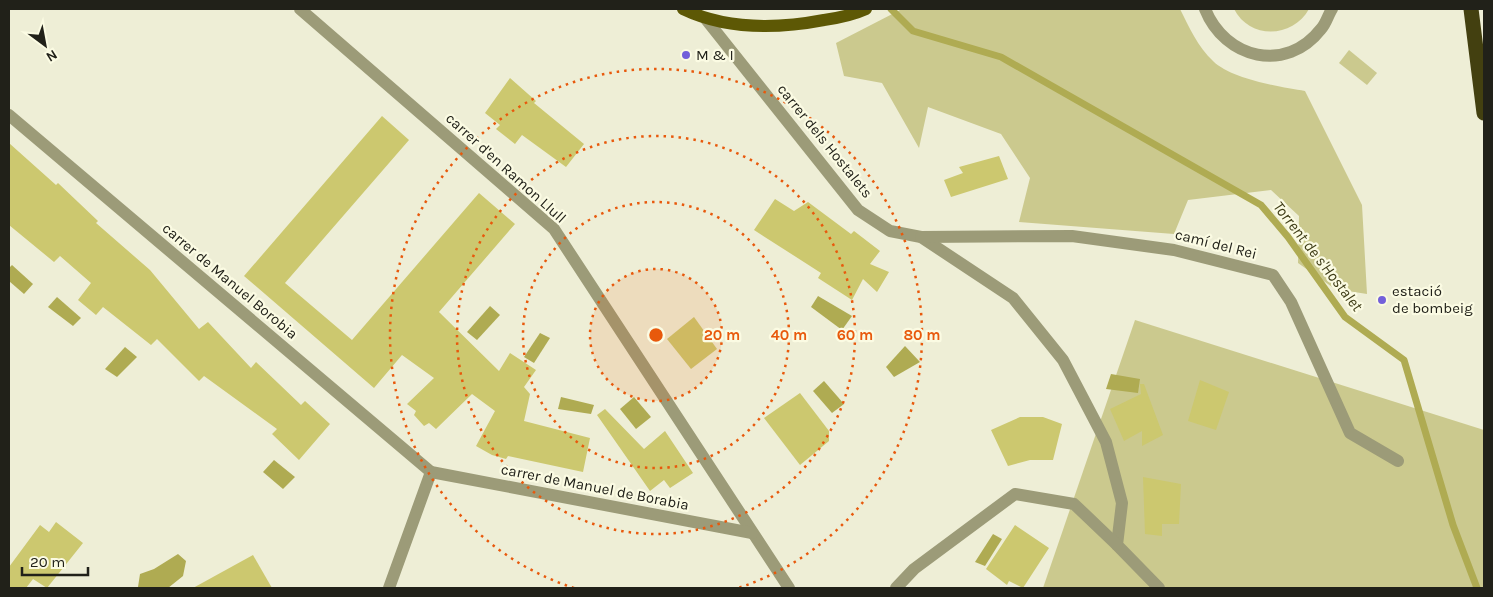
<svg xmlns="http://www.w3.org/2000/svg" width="1493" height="597" font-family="Karla,sans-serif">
<rect width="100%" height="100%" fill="#eeeed6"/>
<!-- green -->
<g fill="#cbc98e">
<path d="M902 9H1180C1189 27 1198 47 1213 61 1231 79 1280 87 1305 91L1362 205 1367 294 1335 289 1298 263 1299 216 1271 190 1188 200 1174 234 1019 222 1030 178 1001 134 928 107 919 148 882 83 844 76 836 43Z"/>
<path d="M1234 9H1309C1293 38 1250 40 1234 9Z"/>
<path d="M1349 50 1377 73 1367 85 1339 63Z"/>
<path d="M1135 320 1484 430V588H1043Z"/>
</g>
<!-- water -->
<g fill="#afab52">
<path d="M12 265 33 284 24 294 9 281V268Z"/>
<path d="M818 296 852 316 842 330 811 307Z"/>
<path d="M57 297 81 318 73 326 48 307Z"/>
<path d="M490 306 500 315 477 340 467 332Z"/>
<path d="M540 333 550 338 534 363 524 357Z"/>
<path d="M905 346 920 362 894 377 886 367Z"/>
<path d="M125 347 137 357 117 377 105 369Z"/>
<path d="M1111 374 1140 379 1138 393 1106 389Z"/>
<path d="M824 381 844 404 832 413 813 391Z"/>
<path d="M561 397 594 405 591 414 558 409Z"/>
<path d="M634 397 651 417 636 429 620 409Z"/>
<path d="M274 460 295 477 283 489 263 472Z"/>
<path d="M993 534 1002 539 985 566 975 562Z"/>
<path d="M178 554 186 561 183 576 168 588 138 587 140 574 154 569Z"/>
</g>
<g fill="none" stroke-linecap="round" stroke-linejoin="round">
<!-- stream -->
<path stroke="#afab52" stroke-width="7" d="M891 9 913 31 1001 57 1261 205 1288 237 1345 317 1404 360 1453 525 1477 588"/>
</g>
<!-- building -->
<g fill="#ccc86f">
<path d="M510 78 536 101 534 103 584 144 566 167 522 135 515 144 496 129 500 125 485 113Z"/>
<path d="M382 116 409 140 285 283 352 340 479 193 515 224 439 312 499 371 510 353 536 370 524 387 530 394 524 421 590 438 583 472 508 456 506 459 492 455 476 446 495 411 472 394 436 429 429 423 424 426 414 415 416 411 407 404 434 378 402 355 374 388 244 276Z"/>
<path d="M9 143 56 185 58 183 98 221 96 223 150 270 199 329 208 322 251 368 256 362 301 405 305 401 330 424 299 460 272 434 277 429 204 376 199 381 157 339 151 345 103 307 96 315 78 300 91 283 60 256 54 262 9 225Z"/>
<path d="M999 156 1008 179 951 197 944 180 963 173 959 167Z"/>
<path d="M775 199 794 211 808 202 851 234 854 231 880 251 870 264 889 272 877 292 863 279 852 300 818 278 821 273 754 230Z"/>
<path d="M694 317 717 349 691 369 667 339Z"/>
<path d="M1200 380 1229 392 1216 430 1188 421Z"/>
<path d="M1140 384H1144L1163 435 1142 446V431L1124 441 1110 409 1141 394Z"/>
<path d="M800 393 829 431V441L800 465 764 418Z"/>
<path d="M605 409 644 449 665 431 693 473 670 488 664 480 650 491 597 415Z"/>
<path d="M1020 417H1043L1062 424 1053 460H1030L1008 466 991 430Z"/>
<path d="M1143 477 1181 484 1179 524H1162V536L1145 534Z"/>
<path d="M56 522 83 543 47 588 33 579 26 588H9V567L40 525 49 532Z"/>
<path d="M1015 525 1049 548 1023 588 1009 581 1007 585 986 569Z"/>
<path d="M253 555 272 588H193Z"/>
</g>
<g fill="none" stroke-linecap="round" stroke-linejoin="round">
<!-- minor -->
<g stroke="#9c9b78" stroke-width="12">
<path d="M300 9 554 229 789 588"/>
<path d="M1205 9C1225 59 1286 74 1321 29 1326 24 1328 15 1332 9"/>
<path d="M705 18 858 210 890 231 921 237 1013 298 1063 360 1106 442 1122 503 1117 545 1159 588"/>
<path d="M9 115 431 472 752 533"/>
<path d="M921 237 1072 236 1174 250 1273 275 1291 302 1350 433 1398 461"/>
<path d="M389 588 431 472"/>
<path d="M896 588 914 569 1015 494 1074 504 1117 545"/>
</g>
<!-- primary -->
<path stroke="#5d5805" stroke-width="12" d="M683 9C727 30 777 29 824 20 838 18 853 15 866 9"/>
<!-- motorway -->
<path stroke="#434010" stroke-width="15" d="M1471 9 1484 113"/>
</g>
<!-- distance rings -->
<circle cx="656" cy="335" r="66" fill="#e8590c" fill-opacity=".12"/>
<g fill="none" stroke="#e8590c" stroke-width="2.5" stroke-dasharray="2.5 5">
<circle cx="656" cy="335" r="66"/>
<circle cx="656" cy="335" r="133"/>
<circle cx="656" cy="335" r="199"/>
<path d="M574 588A266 266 0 1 1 738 588"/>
</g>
<!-- markers -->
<g fill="#7360da" stroke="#fbfbe3" stroke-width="2">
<circle cx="686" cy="55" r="5"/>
<circle cx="1382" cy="300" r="5"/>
</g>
<g text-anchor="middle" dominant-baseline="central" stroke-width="4.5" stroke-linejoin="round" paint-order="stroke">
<!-- poi labels -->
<g font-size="15" fill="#212119" stroke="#fbfbe3" text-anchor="start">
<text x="696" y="55">M &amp; I</text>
<text x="1392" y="291">estació<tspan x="1392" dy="17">de bombeig</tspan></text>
</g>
<!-- street labels -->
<g font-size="15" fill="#212119" stroke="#fbfbe3">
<text transform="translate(825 141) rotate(51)">carrer dels Hostalets</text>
<text transform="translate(506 168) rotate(42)">carrer d'en Ramon Llull</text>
<text transform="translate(1216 244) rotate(14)">camí del Rei</text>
<text transform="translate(230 281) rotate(40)">carrer de Manuel Borobia</text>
<text transform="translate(595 487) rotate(11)">carrer de Manuel de Borabia</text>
</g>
<!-- water labels -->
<g font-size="16" font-style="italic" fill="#3d3b15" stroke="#fbfbe3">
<text transform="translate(1318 256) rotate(52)">Torrent de s'Hostalet</text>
</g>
</g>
<circle cx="656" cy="335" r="8" fill="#e8590c" stroke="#fbfbe3" stroke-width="2.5"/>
<g font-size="15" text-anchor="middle" font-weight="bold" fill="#e8590c" stroke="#fbfbe3" stroke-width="4.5" stroke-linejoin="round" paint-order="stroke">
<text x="722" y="340">20 m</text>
<text x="789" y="340">40 m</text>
<text x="855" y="340">60 m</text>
<text x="922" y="340">80 m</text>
</g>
<!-- border -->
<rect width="1493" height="597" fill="none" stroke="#212119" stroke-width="20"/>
<!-- north arrow -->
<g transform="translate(45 45) rotate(148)" stroke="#fbfbe3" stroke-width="4" paint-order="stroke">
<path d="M0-4L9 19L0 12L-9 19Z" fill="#212119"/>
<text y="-8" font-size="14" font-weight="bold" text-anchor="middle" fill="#212119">N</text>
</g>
<!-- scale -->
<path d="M22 567v8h66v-8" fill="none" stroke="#212119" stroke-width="2.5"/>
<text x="30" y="567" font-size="15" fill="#212119" stroke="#fbfbe3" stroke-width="4" paint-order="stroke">20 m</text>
</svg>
